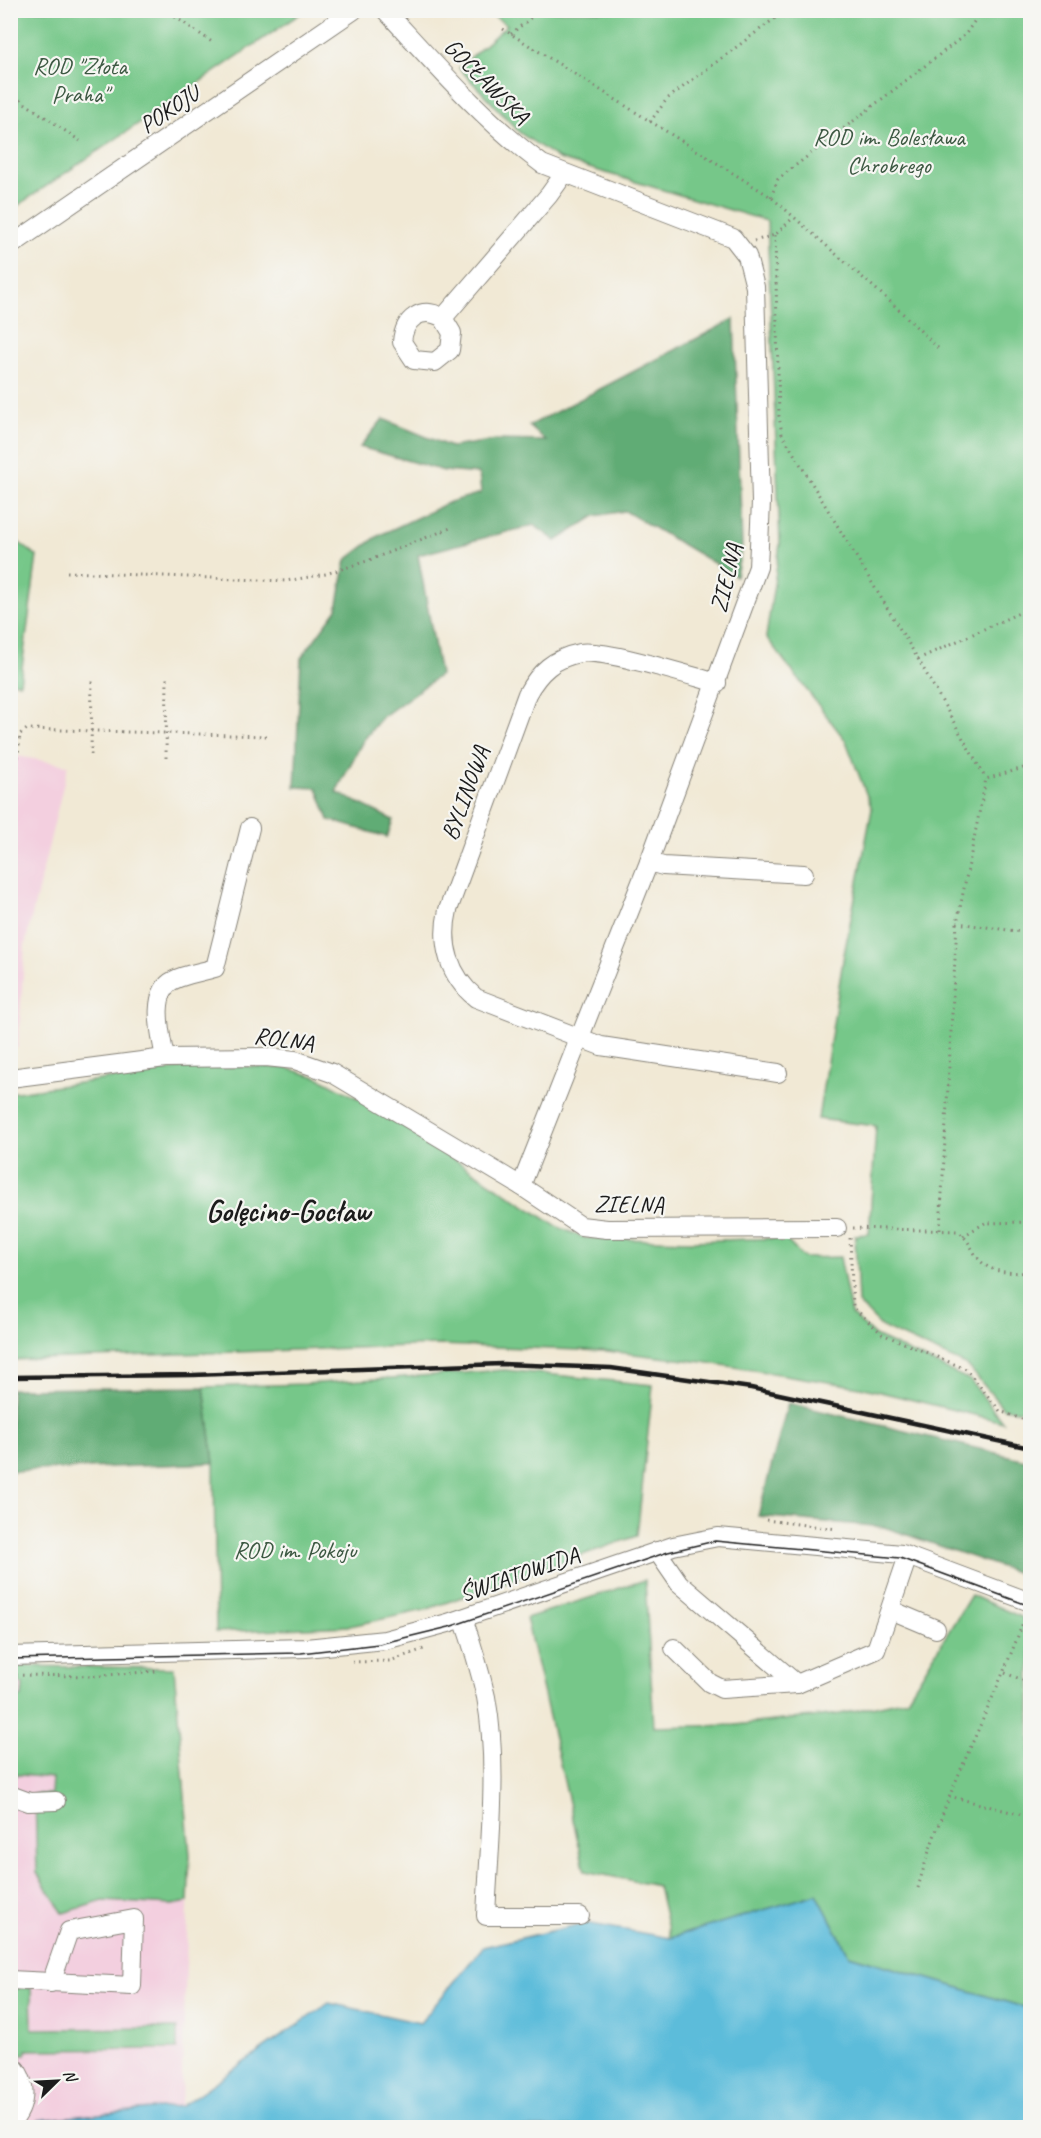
<svg xmlns="http://www.w3.org/2000/svg" width="1041" height="2138" font-family="Caveat,sans-serif">
<rect width="100%" height="100%" fill="#f6f6f2"/>
<filter id="ink" filterUnits="userSpaceOnUse"><feTurbulence type="fractalNoise" baseFrequency=".0167" numOctaves="2"/><feDisplacementMap in="SourceGraphic" scale="12" xChannelSelector="R" yChannelSelector="G"/><feConvolveMatrix kernelMatrix="1 2 1 2 8 2 1 2 1" color-interpolation-filters="sRGB"/></filter>
<filter id="wash" filterUnits="userSpaceOnUse"><feTurbulence type="fractalNoise" baseFrequency=".008" numOctaves="4" result="noise"/><feDisplacementMap in="SourceGraphic" scale="24" xChannelSelector="R" yChannelSelector="G"/><feGaussianBlur stdDeviation="1.35" result="paint"/><feColorMatrix in="noise" values="0 0 0 0 0 0 0 0 0 0 0 0 0 0 0 0 0 1.4 0 .05"/><feComposite in="paint" operator="in"/></filter>
<g filter="url(#wash)">
<rect width="100%" height="100%" fill="#f1e9d5"/>
<!-- built -->
<g fill="#f3cfdf">
<path d="M11 755 68 765 25 945 18 1047 11 1048Z"/>
<path d="M11 1666 174 1668 190 1855 181 2106 40 2120 39 2127 11 2128Z"/>
</g>
<!-- green -->
<g fill="#76c789" stroke="#497252" stroke-width="1.5">
<path d="M11 10H304V11L11 210Z"/>
<path d="M486 11H1030V1412L1003 1408 968 1366 882 1327 858 1303 855 1235 869 1234 876 1126 818 1119 843 960 872 809 846 741 766 637 780 544 767 221 559 159 520 133 459 68 507 25Z"/>
<path d="M10 536 37 556 20 683 11 682Z"/>
<path d="M240 1066 287 1068 320 1078 378 1109 556 1226 585 1238 690 1241 784 1238 804 1258 840 1257 851 1314 875 1336 970 1380 1003 1422 860 1387 703 1362 607 1351 439 1345 11 1360 10 1093 183 1068Z"/>
<path d="M505 1370 653 1385 637 1536 425 1610 350 1626 216 1632 214 1463 204 1387 305 1384Z"/>
<path d="M645 1580 654 1727 735 1725 840 1714 907 1699 971 1595 1030 1621V2009L849 1955 817 1894 670 1938 658 1886 585 1871 526 1618Z"/>
<path d="M11 1666 174 1668 190 1855 188 1902 172 1905 103 1901 63 1913 37 1873 35 1794H51L52 1778 11 1774V1697H22L23 1684 11 1683Z"/>
<path d="M10 1988H31L32 2029 177 2028V2049L27 2050 26 2055 11 2054Z"/>
</g>
<!-- forest -->
<g fill="#60ac75" stroke="#3e6448" stroke-width="1.5">
<path d="M734 319 742 547 736 576 625 511 595 516 556 541 534 525 418 555 440 675 381 718 363 741 336 792 393 820 387 837 329 820 317 788 295 787 301 658 337 609 346 560 378 536 450 502 481 493 479 474 444 471 360 447 383 419 451 447 496 440 546 441 529 426Z"/>
<path d="M204 1387 214 1463 11 1471V1389Z"/>
<path d="M788 1403 1030 1461V1577L884 1527 758 1516Z"/>
</g>
<!-- water -->
<path fill="#5cbcda" stroke="#3c6c7b" stroke-width="1.5" d="M817 1894 849 1955 1030 2009V2127L39 2128V2120L181 2106 329 2003 420 2023 483 1947 585 1923 670 1938Z"/>
</g>
<g filter="url(#ink)">
<g fill="none" stroke-linecap="round" stroke-linejoin="round">
<!-- minor casing -->
<g stroke="#868278" stroke-width="20">
<g id="minor">
<path d="M385 10C435 64 484 121 542 164L733 238 747 256 755 287 761 502 758 567 649 862 521 1186 581 1226 607 1229 837 1228"/>
<path d="M10 246 354 10"/>
<path d="M443 318 452 333 450 350 435 362 414 360 402 342C404 319 421 305 443 318L549 195 564 174"/>
<path d="M717 683C688 675 605 649 580 653 554 658 539 672 527 694L448 910C440 944 449 976 476 998L601 1046 778 1073"/>
<path d="M649 862 663 866 804 874"/>
<path d="M165 1058C161 1036 149 992 174 980 186 974 202 972 215 968L250 828"/>
<path d="M10 1078 165 1058 266 1057 295 1060 332 1073 521 1186"/>
<path d="M657 1551 679 1583 797 1684"/>
<path d="M891 1610 936 1629"/>
<path d="M463 1618C472 1644 480 1671 486 1697 499 1766 489 1846 486 1916H580"/>
<path d="M674 1648 710 1683 722 1689 797 1684 876 1650 908 1556"/>
<path d="M10 1656 306 1648 385 1640 448 1623 673 1546 718 1537 902 1554 1030 1602"/>
<path d="M10 1795 29 1802 56 1801"/>
<path d="M10 1980 132 1986 134 1919 69 1931 51 1983"/>
<path d="M10 2063C29 2080 27 2107 10 2124"/>
</g>
</g>
<!-- path -->
<g stroke="#868278" stroke-width="3" stroke-dasharray="1.5 4.5" stroke-linecap="butt">
<path d="M165 10 212 42"/>
<path d="M503 29 771 197 894 305 941 351"/>
<path d="M511 34 540 10"/>
<path d="M10 93 80 141"/>
<path d="M650 122 667 99 786 10"/>
<path d="M771 197 778 179 965 35 982 10"/>
<path d="M775 235 779 416 782 434 918 659 986 779"/>
<path d="M754 241 775 235 793 218"/>
<path d="M67 572 286 581 326 574 367 561 453 527"/>
<path d="M918 659 1030 608"/>
<path d="M91 755 92 677"/>
<path d="M166 758 167 677"/>
<path d="M10 792 16 779 20 734 27 729 266 736"/>
<path d="M957 923 1030 933"/>
<path d="M853 1228 957 1231C966 1237 970 1245 975 1254 988 1275 1008 1272 1030 1273"/>
<path d="M940 1230 957 923 986 779 1030 766"/>
<path d="M963 1236 985 1223 1030 1222"/>
<path d="M850 1238 853 1307 882 1334 966 1369 1000 1411 1030 1422"/>
<path d="M766 1520 837 1529"/>
<path d="M352 1662 390 1661 424 1649"/>
<path d="M1005 1673 1030 1683"/>
<path d="M10 1675 95 1676 156 1671"/>
<path d="M949 1796 1030 1817"/>
<path d="M918 1888C943 1794 992 1709 1025 1617"/>
<path d="M1029 1948 1030 1908"/>
</g>
<!-- minor -->
<use href="#minor" stroke="#fff" stroke-width="18"/>
<!-- tram -->
<path stroke="#1c1c1c" stroke-width="1.5" d="M10 1659 301 1653 379 1644 449 1627 668 1552 715 1541 900 1558 1030 1606"/>
<!-- rail -->
<path stroke="#1c1c1c" stroke-width="4.5" d="M10 1377 193 1375 502 1364 611 1368 751 1388 1030 1448"/>
</g>
</g>
<g text-anchor="middle" dominant-baseline="central" stroke-width="4.5" stroke-linejoin="round" paint-order="stroke">
<!-- park labels -->
<g font-size="24" fill="#3c5842" stroke="#f6f6f2">
<text x="80" y="66">ROD "Złota<tspan x="80" dy="28">Praha"</tspan></text>
<text x="889" y="137">ROD im. Bolesława<tspan x="889" dy="28">Chrobrego</tspan></text>
<text x="295" y="1550">ROD im. Pokoju</text>
</g>
<!-- street labels -->
<g font-size="24" fill="#1c1c1c" stroke="#f6f6f2">
<text transform="translate(487 81) rotate(45)">GOCŁAWSKA</text>
<text transform="translate(169 109) rotate(-34)">POKOJU</text>
<text transform="translate(726 578) rotate(-76)">ZIELNA</text>
<text transform="translate(465 793) rotate(-70)">BYLINOWA</text>
<text transform="translate(284 1039) rotate(8)">ROLNA</text>
<text transform="translate(629 1204) rotate(1)">ZIELNA</text>
<text transform="translate(519 1574) rotate(-19)">ŚWIATOWIDA</text>
</g>
<!-- district labels -->
<g font-size="30" font-weight="bold" fill="#1c1c1c" stroke="#f6f6f2">
<text x="288" y="1211">Golęcino-Gocław</text>
</g>
</g>
<!-- margin -->
<rect width="1041" height="2138" fill="none" stroke="#f6f6f2" stroke-width="36"/>
<!-- north arrow -->
<g transform="translate(57 2081) rotate(66)" stroke="#f6f6f2" stroke-width="4.5" paint-order="stroke">
<path d="M0-4.5L10 22L0 15L-10 22Z" fill="#1c1c1c"/>
<text y="-9" font-size="16" font-weight="bold" text-anchor="middle" fill="#1c1c1c">N</text>
</g>
</svg>
